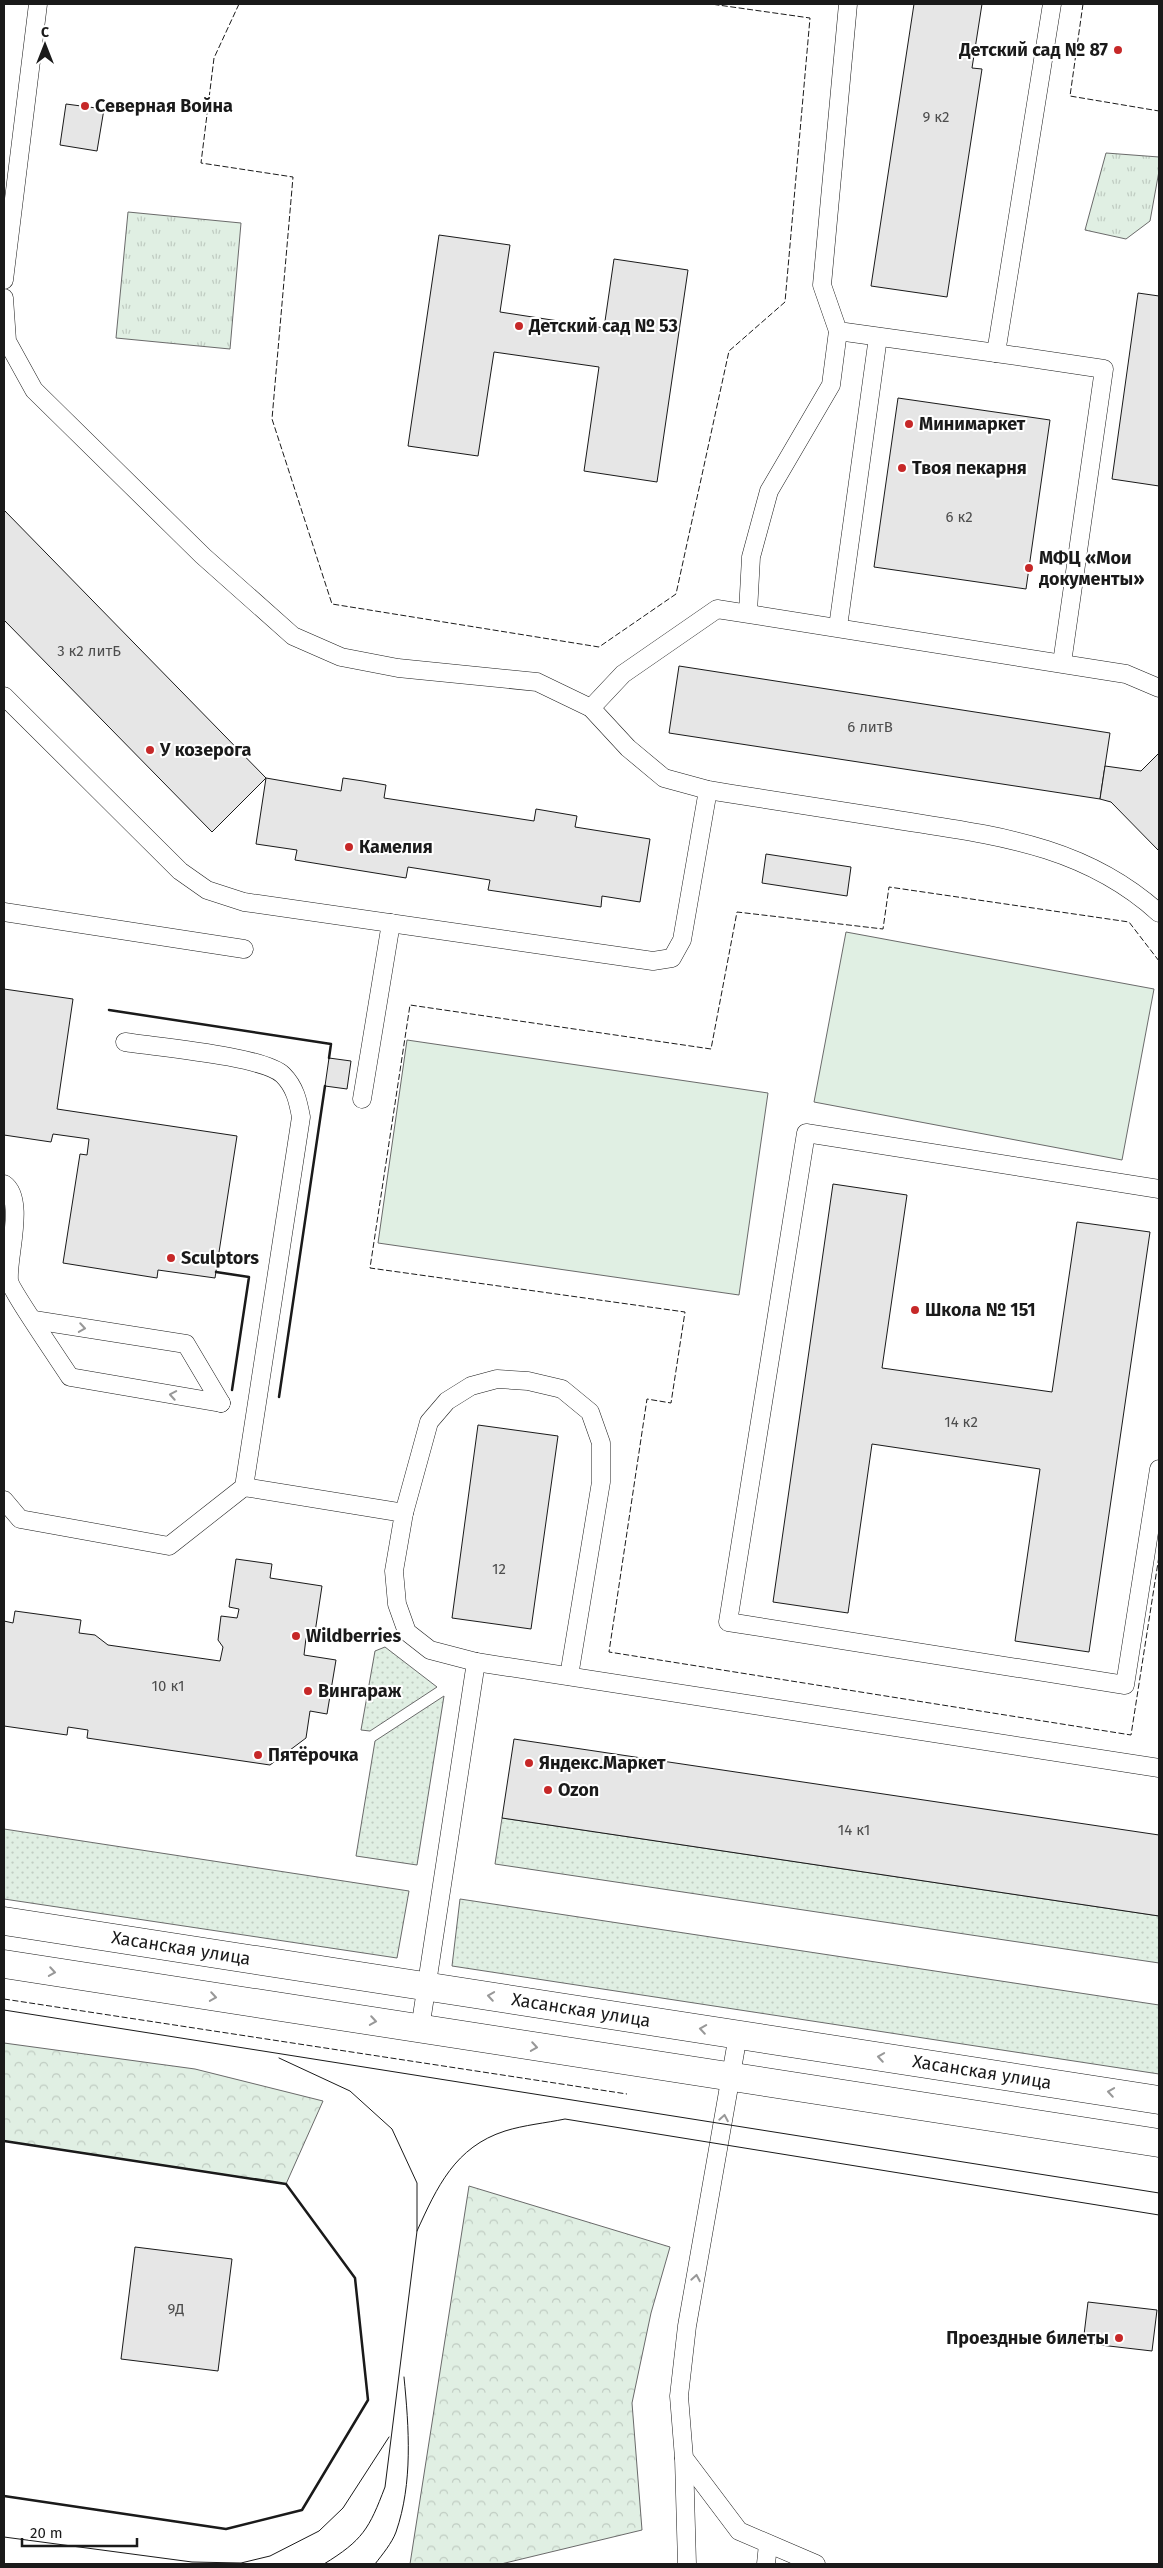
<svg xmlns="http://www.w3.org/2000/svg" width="1163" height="2568" font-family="'Fira Sans',sans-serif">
<defs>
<pattern id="grass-dots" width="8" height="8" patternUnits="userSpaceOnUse" patternTransform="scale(1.25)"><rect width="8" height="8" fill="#e0efe3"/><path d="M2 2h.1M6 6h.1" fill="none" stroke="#c0ccc2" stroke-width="1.8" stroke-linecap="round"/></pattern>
<pattern id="forest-crowns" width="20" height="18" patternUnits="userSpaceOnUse" patternTransform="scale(1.25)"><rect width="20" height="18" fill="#e0efe3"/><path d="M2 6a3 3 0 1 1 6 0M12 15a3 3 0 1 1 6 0" fill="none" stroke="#c0ccc2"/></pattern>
<pattern id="park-tufts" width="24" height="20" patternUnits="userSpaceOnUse" patternTransform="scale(1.25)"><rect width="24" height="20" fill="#e0efe3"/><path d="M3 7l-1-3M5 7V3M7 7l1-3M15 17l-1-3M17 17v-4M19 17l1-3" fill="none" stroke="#c0ccc2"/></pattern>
</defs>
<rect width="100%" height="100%" fill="#fff"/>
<!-- grass -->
<g fill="url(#grass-dots)" stroke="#6a6a6a">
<path d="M385 1647 437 1687 370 1731 361 1730 375 1651Z"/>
<path d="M444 1696 417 1865 356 1856 375 1741Z"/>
<path d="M502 1818 1159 1916V1963L495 1864Z"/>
<path d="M4 1829 409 1891 397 1958 4 1899Z"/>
<path d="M460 1899 1159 2005V2074L452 1966Z"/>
</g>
<!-- forest -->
<g fill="url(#forest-crowns)" stroke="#6a6a6a">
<path d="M4 2043 195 2069 323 2101 286 2184 4 2141Z"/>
<path d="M469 2186 670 2247 651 2313 632 2403 642 2530 501 2564H410Z"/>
</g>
<!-- park -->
<g fill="url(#park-tufts)" stroke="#6a6a6a">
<path d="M1106 153 1159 157V171L1150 221 1126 239 1085 230Z"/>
<path d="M128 212 241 223 230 349 116 338Z"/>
</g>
<!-- pitch -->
<g fill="#e0efe3" stroke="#6a6a6a">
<path d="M846 932 1154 989 1122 1160 814 1102Z"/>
<path d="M407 1040 768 1093 739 1295 378 1243Z"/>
</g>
<!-- building -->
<g fill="#e6e6e6" stroke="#1a1a1a">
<path d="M914 4H982L972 68 982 69 947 297 871 286Z"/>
<path d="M66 104 104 109 97 151 60 145Z"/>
<path d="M439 235 510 245 500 312 604 328 614 259 688 270 657 482 584 471 599 367 494 352 478 456 408 446Z"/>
<path d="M1138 293 1159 296V486L1112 479Z"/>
<path d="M898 398 1050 420 1026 589 874 567Z"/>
<path d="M4 510 266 778 212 832 4 620Z"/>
<path d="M679 666 1110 733 1100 799 669 733Z"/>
<path d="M1159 753V851L1111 802 1100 799 1105 766 1141 771Z"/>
<path d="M266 778 341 791 343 778 363 781 386 785 384 798 534 821 536 809 577 816 575 827 650 839 640 902 602 896 601 907 488 890 490 880 408 867 406 878 295 860 297 850 256 844Z"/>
<path d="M766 854 851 867 847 896 762 883Z"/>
<path d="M4 989 73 999 57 1109 237 1136 215 1278 158 1270 157 1278 63 1263 80 1154 87 1155 89 1139 53 1134 51 1142 4 1135Z"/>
<path d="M329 1058 351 1061 347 1089 325 1086Z"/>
<path d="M833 1184 907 1195 882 1368 1052 1392 1077 1222 1150 1232 1089 1652 1015 1641 1040 1469 872 1444 848 1613 773 1602Z"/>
<path d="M478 1425 558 1436 531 1629 452 1618Z"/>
<path d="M236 1559 272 1564 270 1578 322 1586 314 1639 306 1638 304 1655 336 1660 327 1714 310 1711 306 1738 270 1765 87 1738 88 1730 68 1727 67 1735 4 1726V1621L13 1623 15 1611 81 1620 79 1633 95 1635 108 1645 220 1661 223 1647 218 1640 221 1616 237 1618 238 1614 239 1609 229 1607Z"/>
<path d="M514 1739 1159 1835V1916L502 1818Z"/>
<path d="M135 2247 232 2259 218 2371 121 2359Z"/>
<path d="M1088 2302 1157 2310 1152 2351 1083 2343Z"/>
</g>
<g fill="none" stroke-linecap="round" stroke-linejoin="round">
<!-- lane casing -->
<g stroke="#1a1a1a" stroke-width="19">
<g id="lane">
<path d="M848 4 822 285 838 331 996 353 1052 4"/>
<path d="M4 280 38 4"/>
<path d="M4 298 7 341 34 390 203 556 293 636 341 657 398 668 537 682 591 708 628 748 664 778 708 790C769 800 830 809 892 819 990 835 1082 843 1159 913"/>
<path d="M996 353 1104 369 1062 663"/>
<path d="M748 612 751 557 769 491 831 385 838 331"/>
<path d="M838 627 878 337"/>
<path d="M4 696 180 871 207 890 244 902 653 961 672 958 682 940 708 790"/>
<path d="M591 708 623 674 717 609 1126 674 1159 688"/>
<path d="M4 912 244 949"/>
<path d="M362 1099 391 923"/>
<path d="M4 1184C26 1199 7 1257 9 1280 10 1289 61 1363 70 1377L221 1403"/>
<path d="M1159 1189 806 1133 728 1622 1125 1685 1159 1469"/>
<path d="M34 1320 186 1344 221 1403"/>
<path d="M244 1487 404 1513 394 1571 397 1604 407 1632 430 1650 476 1662 1159 1768"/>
<path d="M4 1500 20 1519 169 1546 244 1487 301 1117C298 1101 295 1087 283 1075 264 1056 156 1047 125 1042"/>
<path d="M404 1513 429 1422 447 1401 471 1386 497 1379 528 1381 562 1389 590 1412 601 1443V1482L569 1676"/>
<path d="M420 2029 476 1662"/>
<path d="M738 2035 687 2326 679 2396 684 2458 739 2531 816 2564"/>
<path d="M684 2458 687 2564"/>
<path d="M766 2564 768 2544"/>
</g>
</g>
<!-- secondary casing -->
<g stroke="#1a1a1a" stroke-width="29">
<g id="secondary">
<path d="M4 1921 1159 2100"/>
<path d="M4 1964 1159 2143"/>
</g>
</g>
<!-- lane -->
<use href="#lane" stroke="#fff" stroke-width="18"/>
<!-- secondary -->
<use href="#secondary" stroke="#fff" stroke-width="28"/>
<!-- tram -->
<g stroke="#1a1a1a" stroke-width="1">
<path d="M4 2010 1159 2193"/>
<path d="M279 2058 350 2091 392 2129 417 2183V2231L385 2487C369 2529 363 2540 324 2564"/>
<path d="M417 2231C437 2187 455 2147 505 2131 524 2125 546 2123 565 2119L1159 2215"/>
<path d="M4 2537 192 2562 241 2563 270 2556 319 2531 343 2508 389 2437"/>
<path d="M375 2564C382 2555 392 2543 396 2532 413 2483 409 2428 404 2377"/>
</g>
<!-- fence -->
<g stroke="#1a1a1a" stroke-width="1" stroke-dasharray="6 2.5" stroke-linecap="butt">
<path d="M239 4 214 58 201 163 293 177 272 419 332 604 599 647 676 594 729 351 785 302 810 18 711 4"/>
<path d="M1083 4 1070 96 1159 111"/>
<path d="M1159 961 1129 922 889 887 883 929 737 912 711 1049 410 1005 370 1268 685 1312 671 1403 647 1399 609 1652 1131 1735 1159 1556"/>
<path d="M4 1999 627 2094"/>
</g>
<!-- wall -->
<g stroke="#1a1a1a" stroke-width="2.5">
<path d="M109 1010 331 1044 329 1058"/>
<path d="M216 1272 249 1277 232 1390"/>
<path d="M279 1397 325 1086"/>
<path d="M4 2141 286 2184 355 2278 368 2400 302 2510 226 2529 4 2496"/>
</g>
</g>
<!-- one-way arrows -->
<defs><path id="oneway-chevron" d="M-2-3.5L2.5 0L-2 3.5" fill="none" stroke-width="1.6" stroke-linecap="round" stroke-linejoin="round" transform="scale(1.25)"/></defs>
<g stroke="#989898">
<use href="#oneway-chevron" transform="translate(82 1328) rotate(9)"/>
<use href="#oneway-chevron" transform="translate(173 1395) rotate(-170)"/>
<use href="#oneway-chevron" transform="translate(52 1972) rotate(9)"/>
<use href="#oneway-chevron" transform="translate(491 1996) rotate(-171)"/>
<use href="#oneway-chevron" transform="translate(213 1997) rotate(9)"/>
<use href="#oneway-chevron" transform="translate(373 2021) rotate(9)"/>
<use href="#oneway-chevron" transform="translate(703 2029) rotate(-171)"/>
<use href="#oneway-chevron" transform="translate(534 2047) rotate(9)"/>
<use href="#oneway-chevron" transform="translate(881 2057) rotate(-171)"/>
<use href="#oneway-chevron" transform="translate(1111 2092) rotate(-171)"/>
<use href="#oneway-chevron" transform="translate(724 2118) rotate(-80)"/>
<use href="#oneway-chevron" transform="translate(696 2278) rotate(-80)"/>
</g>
<!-- markers -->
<g fill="#c62828" stroke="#fff" stroke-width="2">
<circle cx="1118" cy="50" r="5"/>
<circle cx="85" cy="106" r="5"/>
<circle cx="519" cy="326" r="5"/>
<circle cx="909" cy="424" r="5"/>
<circle cx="902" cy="468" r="5"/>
<circle cx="1029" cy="568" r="5"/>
<circle cx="150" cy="750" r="5"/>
<circle cx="349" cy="847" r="5"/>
<circle cx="171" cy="1258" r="5"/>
<circle cx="915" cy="1310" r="5"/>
<circle cx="296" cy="1636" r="5"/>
<circle cx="308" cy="1691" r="5"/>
<circle cx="258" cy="1755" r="5"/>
<circle cx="529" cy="1763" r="5"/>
<circle cx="548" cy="1790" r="5"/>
<circle cx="1119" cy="2338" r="5"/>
</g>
<g text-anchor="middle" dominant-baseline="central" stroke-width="4" stroke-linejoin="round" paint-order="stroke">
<!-- number labels -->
<g font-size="15" fill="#4d4d4d">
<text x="936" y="117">9 к2</text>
<text x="959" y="517">6 к2</text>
<text x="89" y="651">3 к2 литБ</text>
<text x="870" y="727">6 литВ</text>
<text x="961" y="1422">14 к2</text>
<text x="499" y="1569">12</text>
<text x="168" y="1686">10 к1</text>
<text x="854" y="1830">14 к1</text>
<text x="176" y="2309">9Д</text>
</g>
<!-- poi labels -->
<g font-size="18" font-weight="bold" fill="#1a1a1a" stroke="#fff" text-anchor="start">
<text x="1108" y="50" text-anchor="end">Детский сад № 87</text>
<text x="95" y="106">Северная Война</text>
<text x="529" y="326">Детский сад № 53</text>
<text x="919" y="424">Минимаркет</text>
<text x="912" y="468">Твоя пекарня</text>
<text x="1039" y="558">МФЦ «Мои<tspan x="1039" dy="21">документы»</tspan></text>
<text x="160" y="750">У козерога</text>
<text x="359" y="847">Камелия</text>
<text x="181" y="1258">Sculptors</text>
<text x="925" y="1310">Школа № 151</text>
<text x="306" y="1636">Wildberries</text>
<text x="318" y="1691">Вингараж</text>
<text x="268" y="1755">Пятёрочка</text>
<text x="539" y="1763">Яндекс.Маркет</text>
<text x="558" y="1790">Ozon</text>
<text x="1109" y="2338" text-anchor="end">Проездные билеты</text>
</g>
<!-- street labels -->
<g font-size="18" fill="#1a1a1a" stroke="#fff">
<text transform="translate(181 1948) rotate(9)">Хасанская улица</text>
<text transform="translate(581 2010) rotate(9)">Хасанская улица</text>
<text transform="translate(982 2072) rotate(9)">Хасанская улица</text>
</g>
</g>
<!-- border -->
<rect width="1163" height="2568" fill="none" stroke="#1a1a1a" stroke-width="10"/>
<!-- north arrow -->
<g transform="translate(45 45)" stroke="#ffffff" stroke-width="4" paint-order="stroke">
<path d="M0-4L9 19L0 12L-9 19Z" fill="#1a1a1a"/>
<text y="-8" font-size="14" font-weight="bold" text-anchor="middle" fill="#1a1a1a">С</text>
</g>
<!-- scale -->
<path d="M22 2538v8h115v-8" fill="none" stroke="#1a1a1a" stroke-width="2.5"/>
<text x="30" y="2538" font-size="15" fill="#1a1a1a" stroke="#ffffff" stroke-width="4" paint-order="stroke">20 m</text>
</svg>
